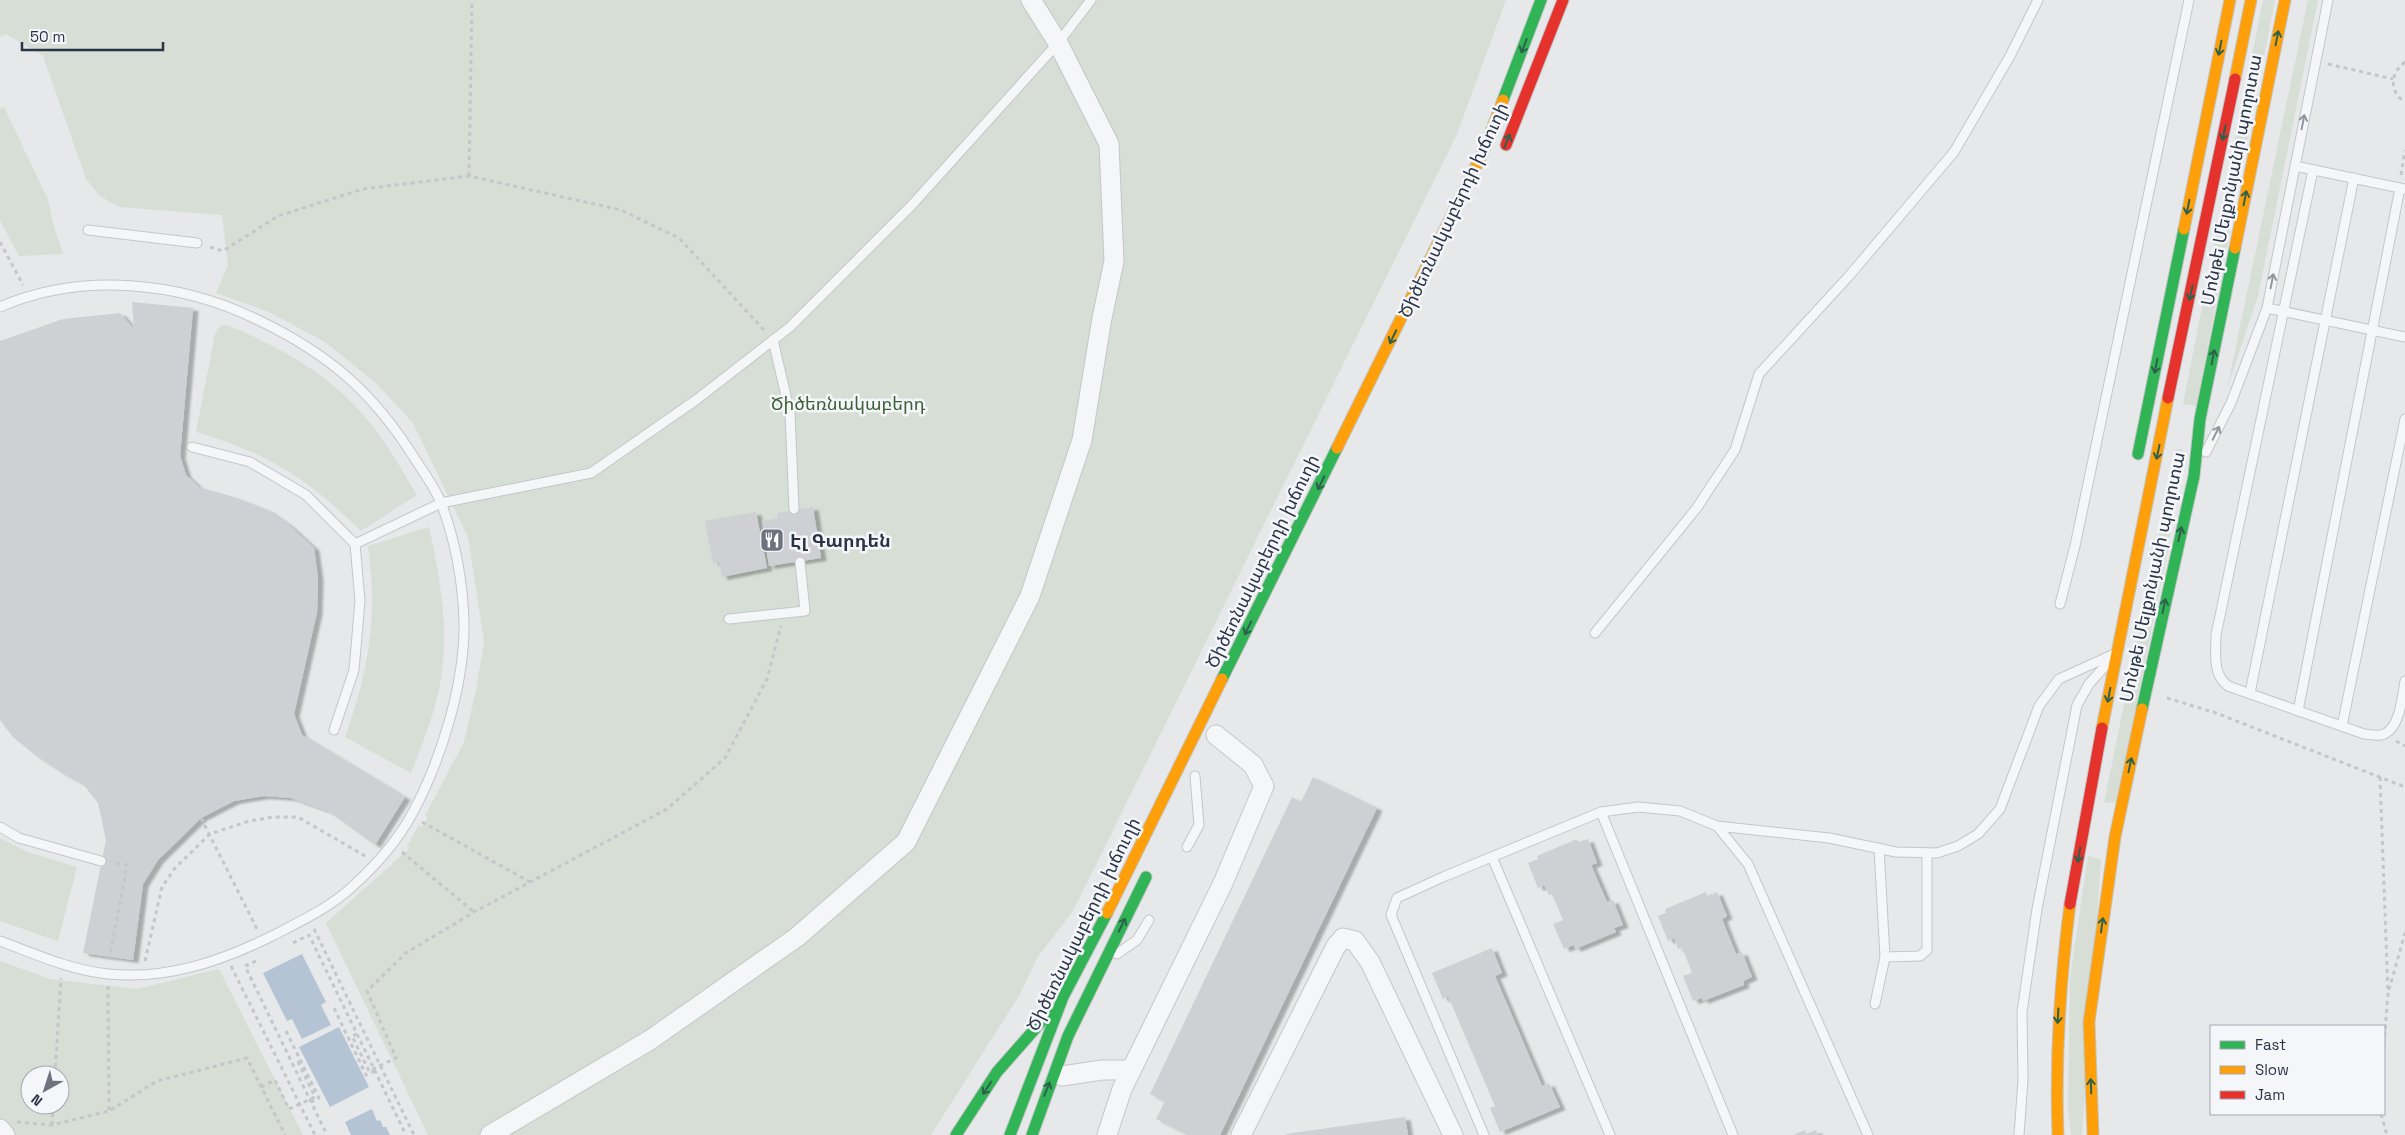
<svg xmlns="http://www.w3.org/2000/svg" width="2405" height="1135" font-family="'Space Grotesk','Noto Sans Armenian',sans-serif">
<defs>
<filter id="shadow"><feDropShadow dx="5.5" dy="3" stdDeviation="1" flood-color="#0004"/></filter>
</defs>
<rect width="100%" height="100%" fill="#e6e8ea"/>
<!-- green -->
<g fill="#d6ded6" fill-rule="evenodd">
<path d="M0 0H1506L1457 134 1073 911 1037 958 1020 994 931 1135H428L326 923 410 848 407 846 419 825 422 827 428 817 425 816 464 742 476 690 484 641 468 537 413 423 376 383 325 342 269 312 216 293 228 265 222 215 119 207 100 196 86 179 43 56 6 34 0 37Z"/>
<path d="M2263 0H2275L2196 406 2183 404Z"/>
<path d="M2308 0H2318L2258 296 2227 389Z"/>
<path d="M4 107 48 200 54 227 63 254 19 256 0 220V109Z"/>
<path d="M227 325C279 346 329 374 366 418 386 441 401 469 417 495L361 531C308 479 268 453 196 432L215 334 220 326Z"/>
<path d="M2176 449H2183L2173 492 2169 545 2116 802 2104 803Z"/>
<path d="M429 527C440 576 449 628 441 678 436 711 423 742 411 773L345 737C369 671 378 616 368 546Z"/>
<path d="M0 838 28 852 77 867 58 941 0 921Z"/>
<path d="M2088 856 2101 859 2082 1135H2071L2068 1108 2070 978Z"/>
<path d="M0 961 50 979 137 989 219 969 303 1135H0ZM30 1075H60V1105H30Z"/>
</g>
<!-- water -->
<g fill="#b4c4d5">
<path d="M302 954 326 1002 321 1005 331 1025 302 1039 292 1019 287 1021 263 973Z"/>
<path d="M339 1027 369 1087 330 1107 299 1047Z"/>
<path d="M372 1109 377 1121 380 1120 383 1127H386L390 1135H351L345 1122Z"/>
</g>
<!-- building -->
<g fill="#ced0d3" filter="url(#shadow)">
<path d="M132 302 193 308 180 456 186 475 199 487 237 498 268 510 289 525 314 548 318 578 317 612 294 714 302 735 405 797 375 845 328 811 291 798 264 796 234 801 201 818 158 860 143 884 133 960 83 953 106 840 98 803 83 784 62 773 35 755 12 736 0 720V341L63 319 120 313 134 329Z"/>
<path d="M813 507 821 558 769 566 762 521 778 518 777 513Z"/>
<path d="M756 512 767 568 722 577 719 562 713 563 705 521Z"/>
<path d="M1313 777 1377 808 1220 1135H1189L1156 1119 1165 1101 1150 1094 1292 797 1301 802Z"/>
<path d="M1577 839 1578 842 1588 839 1597 863 1591 865 1607 902 1613 900 1623 925 1614 928 1616 932 1575 949 1574 945 1564 949 1553 924 1563 920 1552 894 1549 895 1544 885 1538 888 1528 863 1538 859 1537 856Z"/>
<path d="M1706 892 1707 896 1717 892 1727 916 1722 919 1736 954 1742 952 1752 977 1743 981 1744 985 1703 1001 1702 998 1693 1001 1683 976 1692 973 1682 947 1678 949 1674 938 1668 941 1658 916 1666 913 1665 909Z"/>
<path d="M1492 948 1502 973 1495 976 1542 1086 1549 1083 1560 1107 1500 1132 1490 1108 1495 1106 1448 996 1443 999 1432 973Z"/>
<path d="M1405 1117 1408 1135H1286V1134Z"/>
<path d="M1805 1130 1806 1134 1816 1130 1818 1135H1793Z"/>
</g>
<g fill="none" stroke-linecap="round" stroke-linejoin="round">
<!-- lane casing -->
<g stroke="#c4c6c8" stroke-width="11">
<g id="lane">
<path d="M2295 166 2405 189"/>
<path d="M2313 170 2216 635C2216 653 2212 674 2228 686L2364 734C2369 734 2376 736 2381 735 2400 731 2402 697 2405 681"/>
<path d="M88 230 197 243"/>
<path d="M0 307C82 272 179 281 258 320 329 354 373 392 415 459 424 473 436 489 442 505 455 541 463 584 464 622 465 683 441 761 412 814 398 840 375 866 353 886 331 907 301 921 274 935 222 961 167 980 108 974 70 970 35 954 0 941"/>
<path d="M2267 308 2405 337"/>
<path d="M773 340 790 413 794 509"/>
<path d="M192 447 250 462 306 495 355 544 360 601 354 670 334 730"/>
<path d="M2206 452 2231 403 2267 308 2328 0"/>
<path d="M355 544 441 503 591 473 696 400 790 327 911 206 1058 43 1091 0"/>
<path d="M2060 604 2075 546 2189 0"/>
<path d="M729 619 805 611 800 562"/>
<path d="M1595 633 1696 509 1735 450 1759 374 1849 276 1954 152 2010 56 2038 0"/>
<path d="M2250 693 2354 178"/>
<path d="M2298 711 2400 188"/>
<path d="M2342 726 2405 419"/>
<path d="M1601 812 1733 1135"/>
<path d="M1717 826 1748 864 1868 1135"/>
<path d="M0 827 19 838 101 861"/>
<path d="M1187 847 1199 825 1195 776"/>
<path d="M1492 857 1610 1135"/>
<path d="M1117 954 1137 940 1149 920"/>
<path d="M1885 957 1920 956 1927 950V853"/>
<path d="M1875 1004 1885 957 1879 848"/>
<path d="M1484 1135 1391 915 1397 898 1443 877 1601 812 1638 807 1680 811 1717 826 1829 838 1896 852 1937 853 1958 846 1978 834 2000 809 2039 706 2059 679 2112 655"/>
<path d="M2019 1135 2023 1080 2022 1012 2037 909 2077 705 2089 684 2106 665"/>
</g>
</g>
<!-- street casing -->
<g stroke="#c4c6c8" stroke-width="21">
<g id="street">
<path d="M1062 1076 1102 1070H1131"/>
<path d="M0 1129 5 1135"/>
<path d="M490 1135 650 1040 797 937 906 842 1030 596 1082 440 1102 318 1114 261 1109 144 1058 43 1031 0"/>
<path d="M1107 1135 1122 1089 1223 883 1264 786 1253 765 1216 735"/>
<path d="M1241 1135 1336 946 1343 938 1355 941 1370 962 1453 1135"/>
</g>
</g>
<!-- fast casing -->
<g stroke="#c2c5c8" stroke-width="13">
<g id="fast">
<path d="M1503 100 1541 0"/>
<path d="M2138 454 2184 229"/>
<path d="M1222 679 1337 448"/>
<path d="M2142 709 2194 476 2200 419 2235 248"/>
<path d="M956 1135 997 1072 1049 1013"/>
<path d="M1010 1135 1063 997 1107 913"/>
<path d="M1032 1135 1068 1036 1146 877"/>
</g>
</g>
<!-- slow casing -->
<g stroke="#c2c5c8" stroke-width="13">
<g id="slow">
<path d="M2235 79 2251 0"/>
<path d="M2184 229 2230 0"/>
<path d="M2235 248 2285 0"/>
<path d="M1337 448 1484 150 1503 100"/>
<path d="M2102 728 2168 398"/>
<path d="M1107 913 1222 679"/>
<path d="M2058 1135C2055 1057 2060 982 2070 904"/>
<path d="M2093 1135 2089 1022 2115 837 2142 709"/>
</g>
</g>
<!-- jam casing -->
<g stroke="#c2c5c8" stroke-width="13">
<g id="jam">
<path d="M1506 145 1563 0"/>
<path d="M2168 398 2235 79"/>
<path d="M2070 904 2102 728"/>
</g>
</g>
<!-- path -->
<g stroke="#c5c6ca" stroke-width="3" stroke-dasharray="4 4" stroke-linecap="butt">
<path d="M2405 62C2390 73 2389 92 2405 102"/>
<path d="M2328 64 2393 79"/>
<path d="M2401 175 2405 150"/>
<path d="M469 176 472 0"/>
<path d="M0 242 23 285"/>
<path d="M210 247 223 251 278 216 363 189 469 176 621 210 679 238 764 330"/>
<path d="M2167 698 2216 713 2405 787"/>
<path d="M2396 741 2405 746"/>
<path d="M2380 777 2388 993 2384 1045"/>
<path d="M201 818 257 929"/>
<path d="M422 822 530 882"/>
<path d="M402 852 474 912"/>
<path d="M314 929 414 1135"/>
<path d="M293 943 309 935 406 1135"/>
<path d="M109 960 127 865 113 863"/>
<path d="M145 961 162 887 175 868 210 834 249 821 273 817H298L365 856"/>
<path d="M256 961 245 966 327 1135"/>
<path d="M231 966 315 1135"/>
<path d="M108 986 109 1110"/>
<path d="M2389 990 2405 933"/>
<path d="M334 1008 366 1075 375 1071"/>
<path d="M286 1031 319 1098 311 1102"/>
<path d="M357 1034 352 1036 369 1071 396 1058 367 991 406 953 474 912 667 809 725 758 767 679 781 626"/>
<path d="M55 1075 61 978"/>
<path d="M261 1087 275 1080 289 1109 315 1097 298 1062 293 1064"/>
<path d="M2381 1114 2387 1135"/>
<path d="M17 1122 52 1125 109 1111 157 1081 247 1058 285 1135"/>
<path d="M52 1125 53 1105"/>
</g>
<!-- lane -->
<use href="#lane" stroke="#f5f6f7" stroke-width="9"/>
<!-- street -->
<use href="#street" stroke="#f5f6f7" stroke-width="19"/>
<!-- fast -->
<use href="#fast" stroke="#30b455" stroke-width="11"/>
<!-- slow -->
<use href="#slow" stroke="#ff9f0a" stroke-width="11"/>
<!-- jam -->
<use href="#jam" stroke="#e5322d" stroke-width="11"/>
</g>
<!-- one-way arrows -->
<defs><path id="oneway-shaft" d="M-6 0H5M1.5-3L5.5 0L1.5 3" fill="none" stroke-width="1.6" stroke-linecap="round" stroke-linejoin="round" transform="scale(1.25)"/></defs>
<g stroke="#2d614b">
<use href="#oneway-shaft" transform="translate(2277 38) rotate(-79)"/>
<use href="#oneway-shaft" transform="translate(1524 46) rotate(111)"/>
<use href="#oneway-shaft" transform="translate(2220 48) rotate(101)"/>
<use href="#oneway-shaft" transform="translate(2224 133) rotate(102)"/>
<use href="#oneway-shaft" transform="translate(1507 141) rotate(-68)"/>
<use href="#oneway-shaft" transform="translate(2245 198) rotate(-79)"/>
<use href="#oneway-shaft" transform="translate(2188 207) rotate(101)"/>
<use href="#oneway-shaft" transform="translate(2191 293) rotate(102)"/>
<use href="#oneway-shaft" transform="translate(1393 337) rotate(116)"/>
<use href="#oneway-shaft" transform="translate(2213 357) rotate(-79)"/>
<use href="#oneway-shaft" transform="translate(2156 366) rotate(101)"/>
<use href="#oneway-shaft" transform="translate(2158 452) rotate(102)"/>
<use href="#oneway-shaft" transform="translate(1321 483) rotate(116)"/>
<use href="#oneway-shaft" transform="translate(2180 534) rotate(-77)"/>
<use href="#oneway-shaft" transform="translate(2164 606) rotate(-78)"/>
<use href="#oneway-shaft" transform="translate(1248 628) rotate(116)"/>
<use href="#oneway-shaft" transform="translate(2109 695) rotate(101)"/>
<use href="#oneway-shaft" transform="translate(2130 765) rotate(-78)"/>
<use href="#oneway-shaft" transform="translate(2079 855) rotate(99)"/>
<use href="#oneway-shaft" transform="translate(1122 925) rotate(-64)"/>
<use href="#oneway-shaft" transform="translate(2102 925) rotate(-82)"/>
<use href="#oneway-shaft" transform="translate(2058 1016) rotate(93)"/>
<use href="#oneway-shaft" transform="translate(2091 1086) rotate(-92)"/>
<use href="#oneway-shaft" transform="translate(987 1088) rotate(123)"/>
<use href="#oneway-shaft" transform="translate(1047 1089) rotate(-68)"/>
</g>
<g stroke="#90959e">
<use href="#oneway-shaft" transform="translate(2303 122) rotate(-79)"/>
<use href="#oneway-shaft" transform="translate(2272 281) rotate(-79)"/>
<use href="#oneway-shaft" transform="translate(2216 433) rotate(-63)"/>
</g>
<!-- icons -->
<defs>
<g id="restaurant-square" transform="scale(1.25)"><rect x="-9" y="-9" width="18" height="18" rx="4" fill="#6c737f" stroke="#f4f6f9"/><path d="M-5-6h1v4h1v-4h1v4h1v-4h1v5L-1.5 .5V6h-2V.5L-5-1ZM5-6V6H3V1.5H1.5Q1.5-4 5-6Z" fill="#fff"/></g>
</defs>
<g fill-rule="evenodd">
<use href="#restaurant-square" x="772" y="540"/>
</g>
<g text-anchor="middle" dominant-baseline="central" stroke-width="5" stroke-linejoin="round" paint-order="stroke">
<!-- street labels -->
<g font-size="18" fill="#2b3445" stroke="#f4f6f9">
<text transform="translate(2231 180) rotate(-79)">Մոնթե Մելքոնյանի պողոտա</text>
<text transform="translate(1453 210) rotate(-65)">Ծիծեռնակաբերդի խճուղի</text>
<text transform="translate(1262 561) rotate(-64)">Ծիծեռնակաբերդի խճուղի</text>
<text transform="translate(2152 577) rotate(-78)">Մոնթե Մելքոնյանի պողոտա</text>
<text transform="translate(1083 924) rotate(-64)">Ծիծեռնակաբերդի խճուղի</text>
</g>
<!-- park labels -->
<g font-size="18" fill="#3f6138" stroke="#f4f6f9">
<text x="848" y="403">Ծիծեռնակաբերդ</text>
</g>
<!-- poi labels -->
<g font-size="18" font-weight="bold" fill="#2b3445" stroke="#f4f6f9" text-anchor="start">
<text x="790" y="540">Էլ Գարդեն</text>
</g>
</g>
<!-- legend -->
<rect x="2210" y="1025" width="175" height="90" fill="#f4f6f9" stroke="#a4a8b1"/>
<rect x="2220" y="1041" width="25" height="8" fill="#30b455" stroke="#a4a8b1"/>
<text x="2255" y="1050" font-size="15" fill="#2b3445">Fast</text>
<rect x="2220" y="1066" width="25" height="8" fill="#ff9f0a" stroke="#a4a8b1"/>
<text x="2255" y="1075" font-size="15" fill="#2b3445">Slow</text>
<rect x="2220" y="1091" width="25" height="8" fill="#e5322d" stroke="#a4a8b1"/>
<text x="2255" y="1100" font-size="15" fill="#2b3445">Jam</text>
<!-- north arrow -->
<g transform="translate(45 1090) rotate(219)"><circle r="24" fill="#f4f6f9" stroke="#a4a8b1"/>
<path d="M0-4L9 19L0 12L-9 19Z" fill="#6c737f"/>
<text y="-8" font-size="14" font-weight="bold" text-anchor="middle" fill="#2b3445">N</text>
</g>
<!-- scale -->
<path d="M22 42v8h141v-8" fill="none" stroke="#2b3445" stroke-width="2.5"/>
<text x="30" y="42" font-size="15" fill="#2b3445" stroke="#f4f6f9" stroke-width="4" paint-order="stroke">50 m</text>
</svg>
